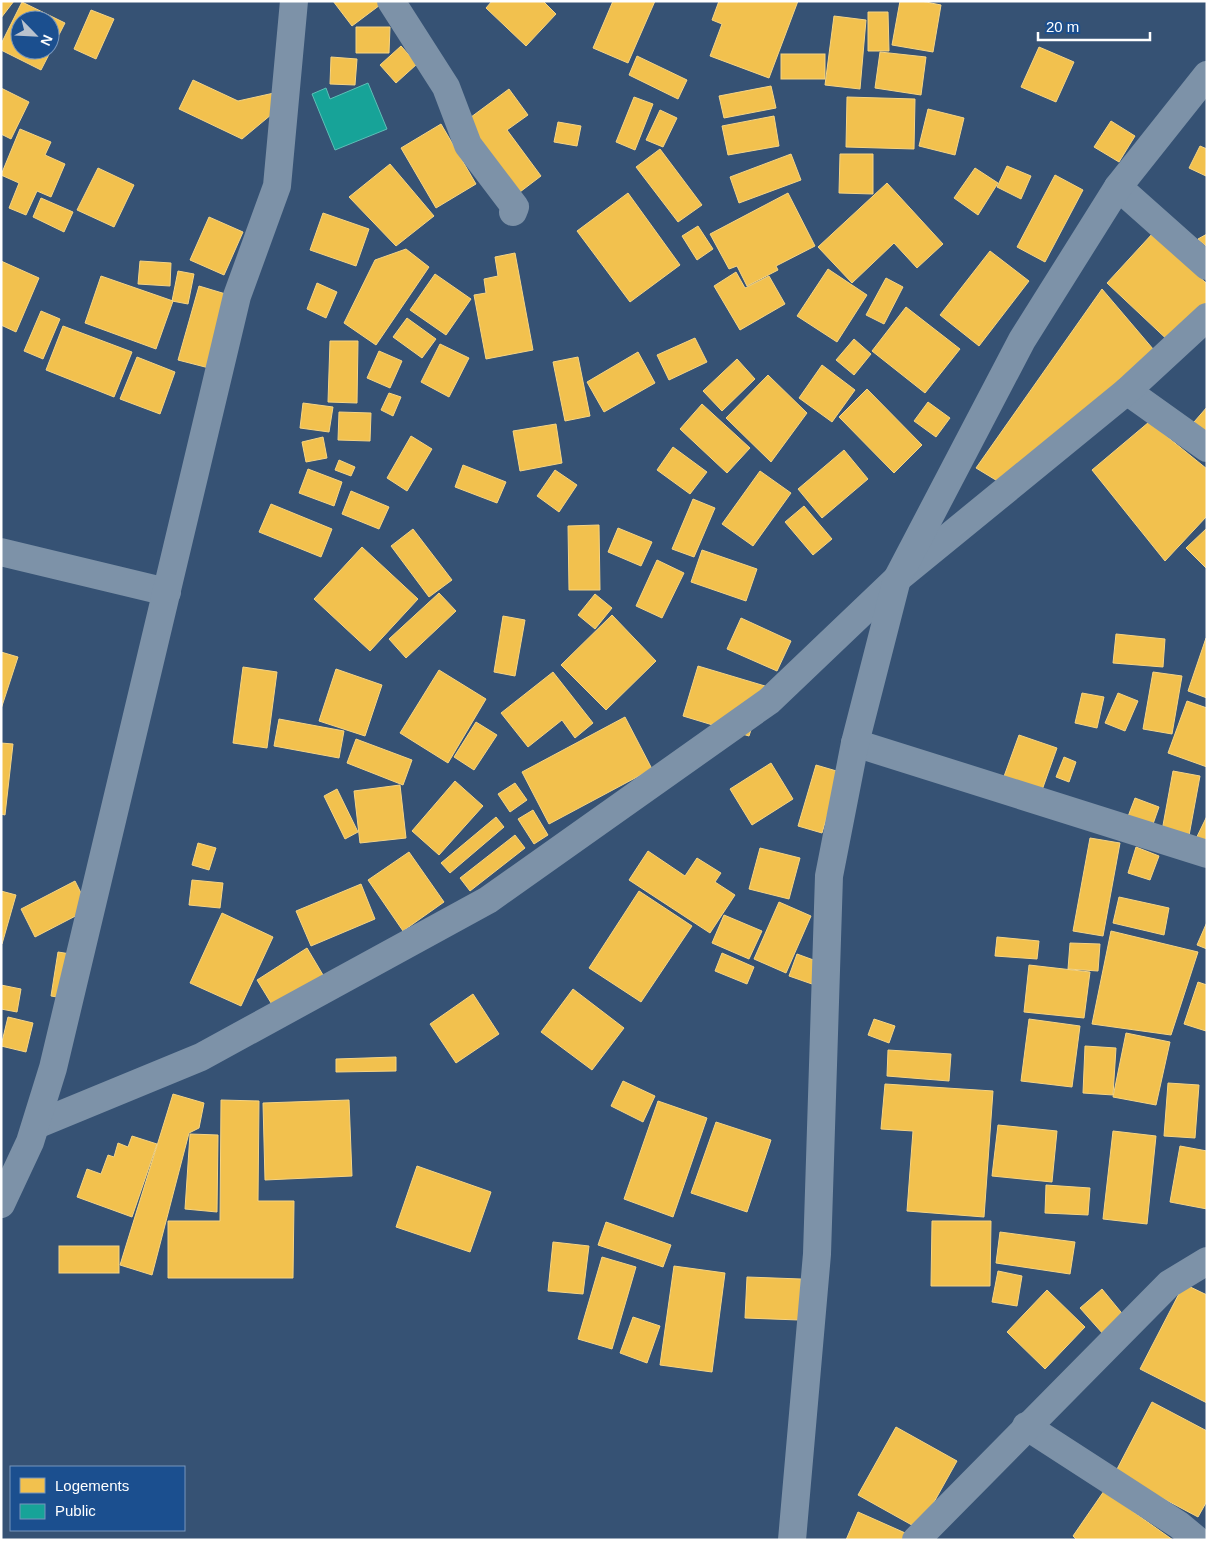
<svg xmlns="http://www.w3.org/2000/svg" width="1208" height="1541" font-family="Arial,sans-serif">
<rect width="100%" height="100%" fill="#365274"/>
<!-- homes -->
<g fill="#f2c14e" stroke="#f6d483" fill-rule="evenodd">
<path d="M1 1H14L1 18Z"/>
<path d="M333 1H377L380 5 352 26Z"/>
<path d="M492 1H543L556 14 526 46 486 8Z"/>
<path d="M613 1H655L628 63 593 48Z"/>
<path d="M719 1H798L769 78 710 56 722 24 712 20Z"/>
<path d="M900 1H921L941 5 933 52 892 45Z"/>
<path d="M22 2 65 23 41 70 1 50V44ZM20 20H50V50H20Z"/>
<path d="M91 10 114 19 96 59 74 49Z"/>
<path d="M868 12H888L889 51H868Z"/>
<path d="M834 16 866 20 860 89 825 85Z"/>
<path d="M356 27H390L389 53H356Z"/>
<path d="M401 46 417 64 396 83 380 65Z"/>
<path d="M1039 47 1074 62 1056 102 1021 87Z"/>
<path d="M880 52 926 57 921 95 875 88Z"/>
<rect x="781" y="54" width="44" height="25"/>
<path d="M637 56 687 80 678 99 629 75Z"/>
<path d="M331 57 357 59 355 85 330 84Z"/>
<path d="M193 80 238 101 274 93 272 114 242 139 179 109Z"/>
<path d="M771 86 776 108 724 118 719 96Z"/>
<path d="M1 88 29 102 11 139 1 134Z"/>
<path d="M509 89 528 115 507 130 541 176 516 195 463 123Z"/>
<path d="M634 97 653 104 635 150 616 142Z"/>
<path d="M847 97 915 99 914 149 846 147Z"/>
<path d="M928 109 964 118 955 155 919 146Z"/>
<path d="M660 110 677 118 663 147 646 140Z"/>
<path d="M774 116 779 146 728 155 722 126Z"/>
<path d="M1111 121 1135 136 1119 162 1094 147Z"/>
<path d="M558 122 581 126 577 146 554 142Z"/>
<path d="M441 124 476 184 436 208 401 148Z"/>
<path d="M20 129 51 142 45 155 65 164 51 197 37 191 26 215 9 208 19 183 1 175Z"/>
<path d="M1200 146 1207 149 1206 176 1189 168Z"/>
<path d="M660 149 702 205 678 222 636 167Z"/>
<path d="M791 154 801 180 739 203 730 177Z"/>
<path d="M840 154H873V194L839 193Z"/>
<path d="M390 164 434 216 396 246 349 197Z"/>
<path d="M1007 166 1031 176 1021 199 997 187Z"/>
<path d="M98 168 134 185 114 227 77 210Z"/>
<path d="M975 168 998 183 978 215 954 198Z"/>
<path d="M1055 175 1083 190 1045 262 1017 247Z"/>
<path d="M887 183 943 244 917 268 894 243 852 283 818 247Z"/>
<path d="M628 193 680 265 630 302 577 231Z"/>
<path d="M788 193 815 246 776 266 778 270 747 286 737 266 729 269 710 234Z"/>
<path d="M41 198 73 212 64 232 33 217Z"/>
<path d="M323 213 369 229 356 266 310 250Z"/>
<path d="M209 217 243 232 224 275 190 260Z"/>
<path d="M698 226 713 249 697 260 682 236Z"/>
<path d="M1153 233 1207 284V311L1174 346 1107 283Z"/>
<path d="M1207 234V247L1198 239Z"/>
<path d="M406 249 429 267 376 345 344 323 375 260Z"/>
<path d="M990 251 1029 281 979 346 940 315Z"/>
<path d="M515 253 533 350 486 359 474 295 486 293 484 279 498 276 495 257Z"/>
<path d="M1 261 39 278 16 332 1 325Z"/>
<path d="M140 261 171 263 170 286 138 284Z"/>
<path d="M828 269 867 295 837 342 797 316Z"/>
<path d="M178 271 194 274 188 304 172 301Z"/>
<path d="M736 272 745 288 769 276 785 304 740 330 714 286Z"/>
<path d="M435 274 471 299 446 335 410 310Z"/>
<path d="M101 276 173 301 156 349 85 323Z"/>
<path d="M886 278 903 287 884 324 866 315Z"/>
<path d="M317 283 337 292 326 318 307 309Z"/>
<path d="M199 286 229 295 209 368 178 360Z"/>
<path d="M1102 289 1159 356 1004 485 976 468Z"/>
<path d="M906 307 960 349 925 393 872 351Z"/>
<path d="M41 311 60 319 43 359 24 351Z"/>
<path d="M407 318 436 339 422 358 393 337Z"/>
<path d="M63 326 132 352 114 397 46 370Z"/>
<path d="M695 338 707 362 669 380 657 355Z"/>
<path d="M854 339 871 354 854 375 836 360Z"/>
<path d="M330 341H358L357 403 328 402Z"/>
<path d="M440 344 469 358 449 397 421 382Z"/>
<path d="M379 351 402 361 390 388 367 378Z"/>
<path d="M638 352 655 383 604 412 587 382Z"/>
<path d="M137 357 175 372 160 414 120 399Z"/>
<path d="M578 357 590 416 565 421 553 362Z"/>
<path d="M737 359 755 379 722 411 703 391Z"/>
<path d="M822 365 855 390 832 422 799 398Z"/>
<path d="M768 375 807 413 771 462 726 418Z"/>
<path d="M867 389 922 445 894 473 839 417Z"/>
<path d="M389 393 401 397 393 416 381 410Z"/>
<path d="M928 402 950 418 936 437 914 421Z"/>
<path d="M303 403 333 407 329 432 300 428Z"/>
<path d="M702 404 750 448 727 473 680 429Z"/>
<path d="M1207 407V445L1188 429Z"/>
<path d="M339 412 371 413 370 441 338 440Z"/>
<path d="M1149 422 1207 469V516L1165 561 1092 470Z"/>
<path d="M556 424 562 463 520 471 513 431Z"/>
<path d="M411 436 432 449 407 491 387 478Z"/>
<path d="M323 437 327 458 306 462 302 442Z"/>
<path d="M673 447 707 472 690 494 657 470Z"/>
<path d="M844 450 868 479 822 518 798 489Z"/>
<path d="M339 460 355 467 351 476 335 470Z"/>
<path d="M463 465 506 482 497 503 455 487Z"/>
<path d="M308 469 342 482 334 506 299 493Z"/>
<path d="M555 470 577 485 559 512 537 496Z"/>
<path d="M760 471 791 493 753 546 722 524Z"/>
<path d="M351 491 389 507 379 529 342 514Z"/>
<path d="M693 499 715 508 694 557 672 549Z"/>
<path d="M271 504 332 529 321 557 259 532Z"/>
<path d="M804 506 832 539 813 555 785 522Z"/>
<path d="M599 525 600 590H569L568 526Z"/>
<path d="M618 528 652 542 641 566 608 552Z"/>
<path d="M1207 528V569L1186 548Z"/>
<path d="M413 529 452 580 429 597 391 546Z"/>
<path d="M362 547 418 599 370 651 314 599Z"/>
<path d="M702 550 757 569 746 601 691 582Z"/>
<path d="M657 560 684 573 662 618 636 606Z"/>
<path d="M439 593 456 611 406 658 389 639Z"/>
<path d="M595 594 612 608 595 629 578 615Z"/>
<path d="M612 615 656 661 606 710 561 665Z"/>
<path d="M503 616 525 620 515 676 494 672Z"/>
<path d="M741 618 791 641 777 671 727 649Z"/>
<path d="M1116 634 1165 639 1163 667 1113 663Z"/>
<path d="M1206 638H1207V698L1188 691Z"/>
<path d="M1 652 18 657 1 709Z"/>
<path d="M698 666 765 686 749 736 683 716Z"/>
<path d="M243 667 277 672 267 748 233 743Z"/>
<path d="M336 669 382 685 365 736 319 721Z"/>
<path d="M439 670 486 699 448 763 400 733Z"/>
<path d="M553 672 593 723 575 738 562 720 528 747 501 713Z"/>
<path d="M1153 672 1182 676 1172 734 1143 729Z"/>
<path d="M1082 693 1104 697 1097 728 1075 723Z"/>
<path d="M1118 693 1138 701 1125 731 1105 723Z"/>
<path d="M1187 701 1207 708V767L1168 753Z"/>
<path d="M625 717 652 769 549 824 522 772Z"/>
<path d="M279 719 344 731 339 758 274 746Z"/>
<path d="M476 722 497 735 474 770 454 757Z"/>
<path d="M1019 735 1057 748 1036 807 998 793Z"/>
<path d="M356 739 412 760 403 785 347 763Z"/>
<path d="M1 743 13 744 5 815 1 814Z"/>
<path d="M1064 757 1076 762 1069 782 1056 777Z"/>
<path d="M771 763 793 799 752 825 730 789Z"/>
<path d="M816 765 840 772 822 833 798 826Z"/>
<path d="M1173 771 1200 776 1186 852 1159 847Z"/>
<path d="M455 781 483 806 439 855 412 831Z"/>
<path d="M515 783 527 800 510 812 498 794Z"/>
<path d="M400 785 406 838 360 843 354 791Z"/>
<path d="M337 789 358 832 345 839 324 796Z"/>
<path d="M1135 798 1159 807 1146 844 1121 835Z"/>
<path d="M533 810 548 835 534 844 518 819Z"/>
<path d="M1207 816V859L1190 851Z"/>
<path d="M496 817 504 827 450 873 441 863Z"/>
<path d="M515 835 525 848 470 891 460 878Z"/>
<path d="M1090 838 1120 843 1103 936 1073 931Z"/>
<path d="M198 843 216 848 209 870 192 865Z"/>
<path d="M1136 847 1159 856 1150 880 1128 873Z"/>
<path d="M760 848 800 858 789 899 749 889Z"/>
<path d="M648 851 685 876 697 858 721 873 715 882 735 895 710 933 629 880Z"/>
<path d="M409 852 444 902 403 931 368 880Z"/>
<path d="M192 880 223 883 220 908 189 905Z"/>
<path d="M75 881 89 909 35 937 21 909Z"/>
<path d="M361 884 375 919 311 946 296 911Z"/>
<path d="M1 891 16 895 2 944H1Z"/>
<path d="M639 891 692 926 641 1002 589 968Z"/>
<path d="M1119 897 1169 908 1164 935 1113 923Z"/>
<path d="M779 902 811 916 786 973 754 959Z"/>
<path d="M222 913 273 937 241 1006 190 983Z"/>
<path d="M724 915 762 931 749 959 712 943Z"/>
<path d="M1207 922V949L1197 945Z"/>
<path d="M1111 931 1198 952 1171 1035 1092 1024Z"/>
<path d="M997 937 1039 941 1037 959 995 956Z"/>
<path d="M1070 943 1100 944 1098 971 1068 969Z"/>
<path d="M307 948 326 980 276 1011 257 980Z"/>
<path d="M58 952 77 955 69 999 51 996Z"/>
<path d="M722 953 754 967 747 984 715 971Z"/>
<path d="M797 954 819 962 812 984 789 976Z"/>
<path d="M1029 965 1090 972 1084 1018 1024 1012Z"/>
<path d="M1198 982 1207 985 1206 1031 1184 1024Z"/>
<path d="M1 985 21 989 17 1012 1 1009Z"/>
<path d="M573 989 624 1028 592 1070 541 1032Z"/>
<path d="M473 994 499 1034 456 1063 430 1024Z"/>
<path d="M8 1017 33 1023 26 1052 1 1046Z"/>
<path d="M874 1019 895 1026 889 1043 868 1035Z"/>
<path d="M1029 1019 1080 1026 1072 1087 1021 1081Z"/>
<path d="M1126 1033 1170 1042 1156 1105 1113 1097Z"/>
<path d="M1085 1046 1116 1048 1113 1095 1083 1093Z"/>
<path d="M888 1050 951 1054 949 1081 887 1076Z"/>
<path d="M396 1057V1071L336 1072V1059Z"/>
<path d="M623 1081 655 1096 643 1122 611 1106Z"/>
<path d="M1168 1083 1199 1085 1195 1138 1164 1136Z"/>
<path d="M885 1084 993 1091 984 1217 907 1211 913 1131 881 1129Z"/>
<path d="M173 1094 204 1103 199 1128 189 1133 152 1275 120 1265Z"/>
<path d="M221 1100 259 1101 258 1201H294L293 1278H168V1221H220Z"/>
<path d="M349 1100 352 1176 265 1180 263 1103Z"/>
<path d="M658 1101 707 1118 673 1217 624 1199Z"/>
<path d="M716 1122 771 1140 747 1212 691 1193Z"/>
<path d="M998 1125 1057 1131 1052 1182 992 1176Z"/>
<path d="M1113 1131 1156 1136 1147 1224 1103 1219Z"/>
<path d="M190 1134 218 1135 217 1212 185 1209Z"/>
<path d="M132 1136 157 1144 132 1217 77 1197 87 1169 101 1174 108 1155 114 1157 118 1143 128 1147Z"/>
<path d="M1180 1146 1207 1151V1209L1170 1202Z"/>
<path d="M417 1166 491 1192 470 1252 396 1227Z"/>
<path d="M1046 1185 1090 1188 1088 1215 1045 1213Z"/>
<path d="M932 1221H991L990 1286H931Z"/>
<path d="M606 1222 671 1245 663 1267 598 1245Z"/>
<path d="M1000 1232 1075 1242 1070 1274 996 1263Z"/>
<path d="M553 1242 589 1246 583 1294 548 1291Z"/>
<rect x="59" y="1246" width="60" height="27"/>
<path d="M602 1257 636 1267 612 1349 578 1339Z"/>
<path d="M674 1266 725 1273 712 1372 660 1365Z"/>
<path d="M998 1271 1022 1276 1017 1306 992 1302Z"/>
<path d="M747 1277 801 1279 799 1320 745 1318Z"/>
<path d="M1184 1284 1207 1295V1403L1140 1369Z"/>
<path d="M1102 1289 1125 1317 1104 1335 1080 1308Z"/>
<path d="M1047 1290 1085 1327 1045 1369 1007 1332Z"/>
<path d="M633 1317 660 1326 647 1363 620 1353Z"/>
<path d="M1152 1402 1207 1431V1501L1198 1517 1115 1473Z"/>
<path d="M896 1427 957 1461 919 1529 858 1495Z"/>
<path d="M1104 1491 1173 1540H1077L1073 1536Z"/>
<path d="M858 1512 912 1536 910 1540H846Z"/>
</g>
<!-- public -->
<path fill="#17a398" stroke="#5dbfb7" d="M368 83 387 129 335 150 312 94 326 88 330 99Z"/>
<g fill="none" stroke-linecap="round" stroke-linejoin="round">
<!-- minor -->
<g stroke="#7d92a8" stroke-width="28">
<path d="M391 1 446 87 468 145 515 207 513 212"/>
<path d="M1118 187 1207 266"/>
<path d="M1127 391 1207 448"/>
<path d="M1 552 167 592"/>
<path d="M855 743 1207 854"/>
<path d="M36 1125 201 1057 488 900 769 701 897 579 1127 391 1207 317"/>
<path d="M1 1204 30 1142 53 1068 237 296 277 186 294 1"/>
<path d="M1026 1426 1179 1525 1197 1540"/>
<path d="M792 1540 817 1254 829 876 855 743 897 579 1022 340 1118 187 1207 75"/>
<path d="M916 1540 1169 1284 1207 1261"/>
</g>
</g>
<!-- border -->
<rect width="1208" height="1541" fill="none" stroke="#ffffff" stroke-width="5"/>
<!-- legend -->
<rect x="10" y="1466" width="175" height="65" fill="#1b4f8f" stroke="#7695bc"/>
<rect x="20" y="1478" width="25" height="15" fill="#f2c14e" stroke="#7695bc"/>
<text x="55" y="1491" font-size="15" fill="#ffffff">Logements</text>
<rect x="20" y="1504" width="25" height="15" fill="#17a398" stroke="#7695bc"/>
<text x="55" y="1516" font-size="15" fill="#ffffff">Public</text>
<!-- north arrow -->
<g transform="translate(35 35) rotate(114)"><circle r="24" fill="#1b4f8f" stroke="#7695bc"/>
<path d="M0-4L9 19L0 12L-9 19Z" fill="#b9c2ce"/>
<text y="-8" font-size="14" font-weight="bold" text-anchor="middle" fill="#ffffff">N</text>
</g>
<!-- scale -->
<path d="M1038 32v8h112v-8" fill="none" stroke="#ffffff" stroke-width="2.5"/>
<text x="1046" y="32" font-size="15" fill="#ffffff" stroke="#1b4f8f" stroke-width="4" paint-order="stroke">20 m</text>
</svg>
